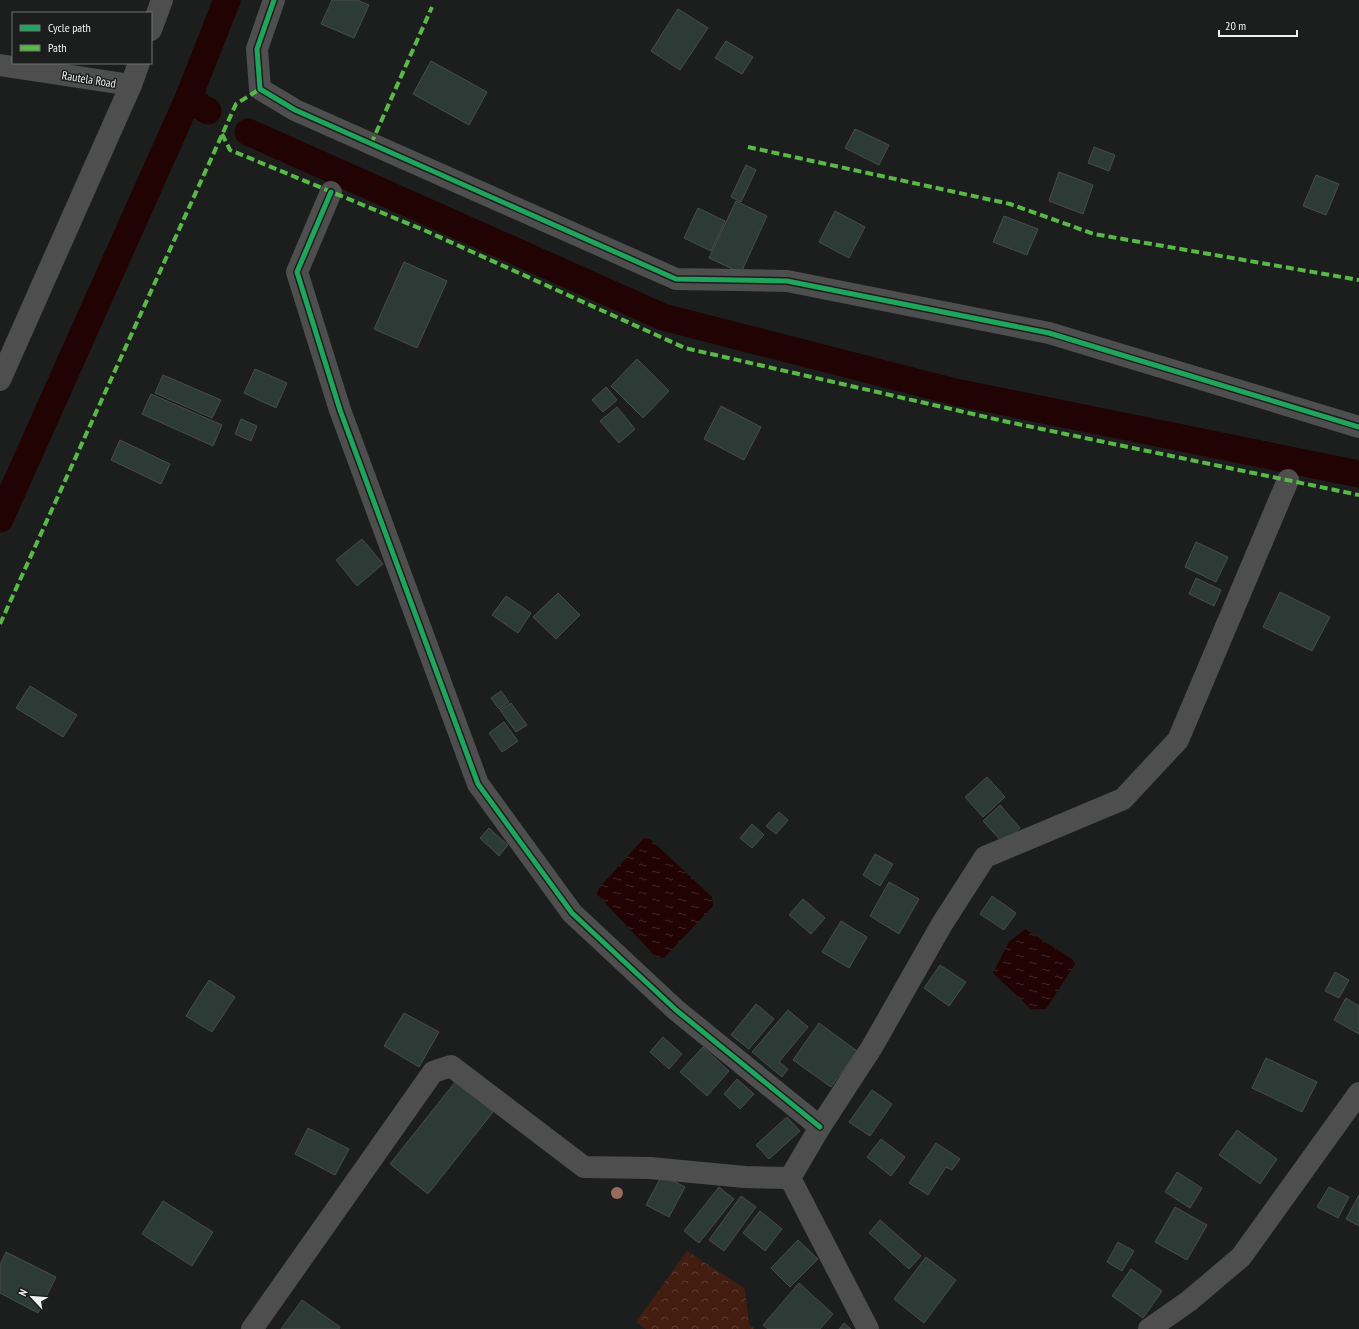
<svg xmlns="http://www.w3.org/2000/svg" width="1359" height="1329" font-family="'PT Sans Narrow',sans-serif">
<defs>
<pattern id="forest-crowns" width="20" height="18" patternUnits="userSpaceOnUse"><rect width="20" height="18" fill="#441d11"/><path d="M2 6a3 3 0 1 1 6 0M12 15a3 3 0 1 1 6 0" fill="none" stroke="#5f3e34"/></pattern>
<pattern id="water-ripples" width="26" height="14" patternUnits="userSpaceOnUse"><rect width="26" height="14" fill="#210303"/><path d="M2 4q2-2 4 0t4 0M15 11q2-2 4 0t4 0" fill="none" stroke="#422828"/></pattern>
</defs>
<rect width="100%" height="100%" fill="#1c1d1d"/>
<!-- forest -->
<path fill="url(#forest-crowns)" d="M687 1251 745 1289 749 1324 754 1329H646L636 1322Z"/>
<!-- water -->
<g fill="url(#water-ripples)">
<path d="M644 838 650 839 712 897 713 906 664 958 656 957 597 894 599 888Z"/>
<path d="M1025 929 1072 959 1075 964 1046 1009H1031L993 973 1009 942Z"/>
</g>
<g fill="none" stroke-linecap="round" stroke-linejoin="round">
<!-- canal -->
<g stroke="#210303" stroke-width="27">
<path d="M188 99 208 111"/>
<path d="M248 132 663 317 955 392 1359 474"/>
<path d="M0 519 188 99 227 0"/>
</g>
</g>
<!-- building -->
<g fill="#2d3b37" stroke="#4a4c4b">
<path d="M332 0H357L369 5 354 38 321 24Z"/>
<path d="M678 9 708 28 680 70 651 51Z"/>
<path d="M726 41 753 57 742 74 715 58Z"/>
<path d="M431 61 487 92 469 125 413 94Z"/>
<path d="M855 129 889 145 879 165 845 148Z"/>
<path d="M1094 147 1115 155 1109 171 1088 163Z"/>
<path d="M746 165 756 170 741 202 731 197Z"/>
<path d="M1059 172 1093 185 1083 214 1049 201Z"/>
<path d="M1316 175 1339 184 1326 215 1303 206Z"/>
<path d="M736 201 767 216 741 273 709 258Z"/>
<path d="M698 208 725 221 711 251 684 238Z"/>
<path d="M835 211 865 227 849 258 819 242Z"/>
<path d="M1004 216 1038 229 1027 255 993 242Z"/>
<path d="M404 262 447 281 417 348 374 329Z"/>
<path d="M637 359 669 391 643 418 611 386Z"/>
<path d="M255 369 287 383 276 408 244 393Z"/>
<path d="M163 375 221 400 212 418 155 393Z"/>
<path d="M606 387 617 400 603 412 592 400Z"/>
<path d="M151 394 222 425 213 446 142 414Z"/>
<path d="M721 406 761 427 744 460 704 439Z"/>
<path d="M617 407 635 429 619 443 600 421Z"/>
<path d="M241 419 257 426 251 441 235 434Z"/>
<path d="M120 440 170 464 161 484 111 460Z"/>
<path d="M362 539 383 564 357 586 336 560Z"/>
<path d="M1196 542 1228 557 1216 582 1185 567Z"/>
<path d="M1196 578 1221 590 1214 606 1189 594Z"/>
<path d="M1280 592 1330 617 1312 651 1263 627Z"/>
<path d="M558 593 580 615 556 639 533 617Z"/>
<path d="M506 596 531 613 518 633 492 615Z"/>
<path d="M30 686 77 715 63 737 16 708Z"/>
<path d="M501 691 509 702 499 709 491 698Z"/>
<path d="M511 703 527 725 516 732 500 710Z"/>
<path d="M504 722 518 741 502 752 489 733Z"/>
<path d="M987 777 1005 797 983 817 965 797Z"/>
<path d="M1000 805 1020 828 1003 843 983 821Z"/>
<path d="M779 812 788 820 776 834 766 826Z"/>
<path d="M752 824 764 835 752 848 740 838Z"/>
<path d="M489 828 508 845 499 856 480 838Z"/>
<path d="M875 854 893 864 880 886 863 875Z"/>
<path d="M889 882 919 899 899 934 870 916Z"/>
<path d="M992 896 1016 913 1004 930 980 914Z"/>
<path d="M803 899 825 918 811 934 789 915Z"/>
<path d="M841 921 867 937 849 968 822 952Z"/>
<path d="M940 965 966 982 949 1006 924 988Z"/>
<path d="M1335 972 1349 980 1339 998 1325 991Z"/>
<path d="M209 980 235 997 212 1032 186 1016Z"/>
<path d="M1346 998 1359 1006V1034L1334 1020Z"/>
<path d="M756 1004 774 1019 749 1049 731 1035Z"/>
<path d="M788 1010 808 1027 779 1062 788 1069 782 1077 752 1052Z"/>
<path d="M404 1013 439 1032 419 1067 384 1046Z"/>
<path d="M819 1023 857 1051 831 1087 793 1060Z"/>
<path d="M663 1037 682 1054 669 1069 650 1052Z"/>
<path d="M703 1047 729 1071 707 1096 680 1072Z"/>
<path d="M1266 1058 1317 1082 1302 1112 1252 1088Z"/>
<path d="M737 1079 754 1094 740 1109 724 1094Z"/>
<path d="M456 1081 493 1112 428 1194 390 1164Z"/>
<path d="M872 1090 892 1104 870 1136 849 1122Z"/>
<path d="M787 1117 800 1131 769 1159 756 1145Z"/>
<path d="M308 1128 349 1149 335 1175 295 1154Z"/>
<path d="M1237 1130 1277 1159 1260 1184 1219 1155Z"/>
<path d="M881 1139 905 1157 891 1176 867 1157Z"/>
<path d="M936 1143 960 1159 952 1170 946 1167 928 1195 909 1183Z"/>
<path d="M1177 1172 1202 1188 1190 1208 1165 1192Z"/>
<path d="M662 1175 685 1187 669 1217 646 1205Z"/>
<path d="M719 1187 734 1199 699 1243 684 1231Z"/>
<path d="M1329 1187 1349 1197 1338 1218 1317 1207Z"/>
<path d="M1359 1195V1226L1346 1219Z"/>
<path d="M741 1196 756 1207 724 1251 709 1240Z"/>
<path d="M163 1201 213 1232 192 1266 142 1234Z"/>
<path d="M1175 1207 1207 1225 1187 1260 1155 1242Z"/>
<path d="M760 1211 782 1229 765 1251 743 1233Z"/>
<path d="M880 1220 921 1256 909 1269 869 1233Z"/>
<path d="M798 1240 818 1259 790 1287 771 1268Z"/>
<path d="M1118 1242 1134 1251 1122 1271 1107 1262Z"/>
<path d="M6 1252 56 1277 38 1313 0 1293V1265Z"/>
<path d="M926 1257 956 1280 924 1323 894 1299Z"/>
<path d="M1131 1269 1162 1291 1143 1318 1112 1296Z"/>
<path d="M799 1283 833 1314 820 1329H768L763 1325Z"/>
<path d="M302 1300 340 1327 339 1329H281Z"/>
<path d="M844 1323 851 1329H839Z"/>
</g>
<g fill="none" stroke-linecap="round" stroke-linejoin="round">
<!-- minor -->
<g stroke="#4e4e4e" stroke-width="22">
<path d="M274 0 257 49 260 89 295 110 676 279 787 281 1049 333 1359 427"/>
<path d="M151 30 162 0"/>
<path d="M0 65 131 85"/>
<path d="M331 192 297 272 340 410 478 784 572 913 676 1010 820 1127"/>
<path d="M0 380 131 85 139 63"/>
<path d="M252 1329 433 1072 451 1066 584 1167 650 1168 745 1177 790 1178"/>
<path d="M868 1329 790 1178 820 1127 872 1047 942 924 985 857 1123 799 1178 740 1288 480"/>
<path d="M1149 1329 1189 1301 1241 1257 1359 1093"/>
</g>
<!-- quiet -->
<g stroke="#58b947" stroke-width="4" stroke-dasharray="8 4" stroke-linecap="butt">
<path d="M222 134 230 150 426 231 685 348 1008 422 1359 495"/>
<path d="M371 144 432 7"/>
<path d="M748 147 1010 204 1094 234 1359 280"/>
<path d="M0 624 236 104 260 89"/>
</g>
<!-- cycleway casing -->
<g stroke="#1b1e1d" stroke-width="8">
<g id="cycleway">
<path d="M274 0 257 49 260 89 295 110 676 279 787 281 1049 333 1359 427"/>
<path d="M331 192 297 272 340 410 478 784 572 913 676 1010 820 1127"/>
</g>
</g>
<!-- cycleway -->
<use href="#cycleway" stroke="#20a55d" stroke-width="5"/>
</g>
<!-- trees -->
<circle fill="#986b5d" cx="617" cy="1193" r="6"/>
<g text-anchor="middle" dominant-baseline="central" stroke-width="3" stroke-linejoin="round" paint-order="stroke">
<!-- street labels -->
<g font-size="12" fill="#f0f2f1" stroke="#1b1e1d">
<text transform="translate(89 79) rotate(9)">Rautela Road</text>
</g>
</g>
<!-- legend -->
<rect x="12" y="12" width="140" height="52" fill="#1b1e1d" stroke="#707372"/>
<rect x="20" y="25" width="20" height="6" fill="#20a55d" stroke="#707372"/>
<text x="48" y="32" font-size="12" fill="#f0f2f1">Cycle path</text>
<rect x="20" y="45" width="20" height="6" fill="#58b947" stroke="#707372"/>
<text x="48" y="52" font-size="12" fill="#f0f2f1">Path</text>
<!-- north arrow -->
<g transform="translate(32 1297) rotate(296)" stroke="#1b1e1d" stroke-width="3" paint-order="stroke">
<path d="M0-3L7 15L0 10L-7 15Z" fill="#f0f2f1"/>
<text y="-6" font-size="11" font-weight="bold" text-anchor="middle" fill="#f0f2f1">N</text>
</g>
<!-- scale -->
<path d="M1219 30v6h78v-6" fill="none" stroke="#f0f2f1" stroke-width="2"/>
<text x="1225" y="30" font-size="12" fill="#f0f2f1" stroke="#1b1e1d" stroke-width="3" paint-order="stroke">20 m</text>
</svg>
